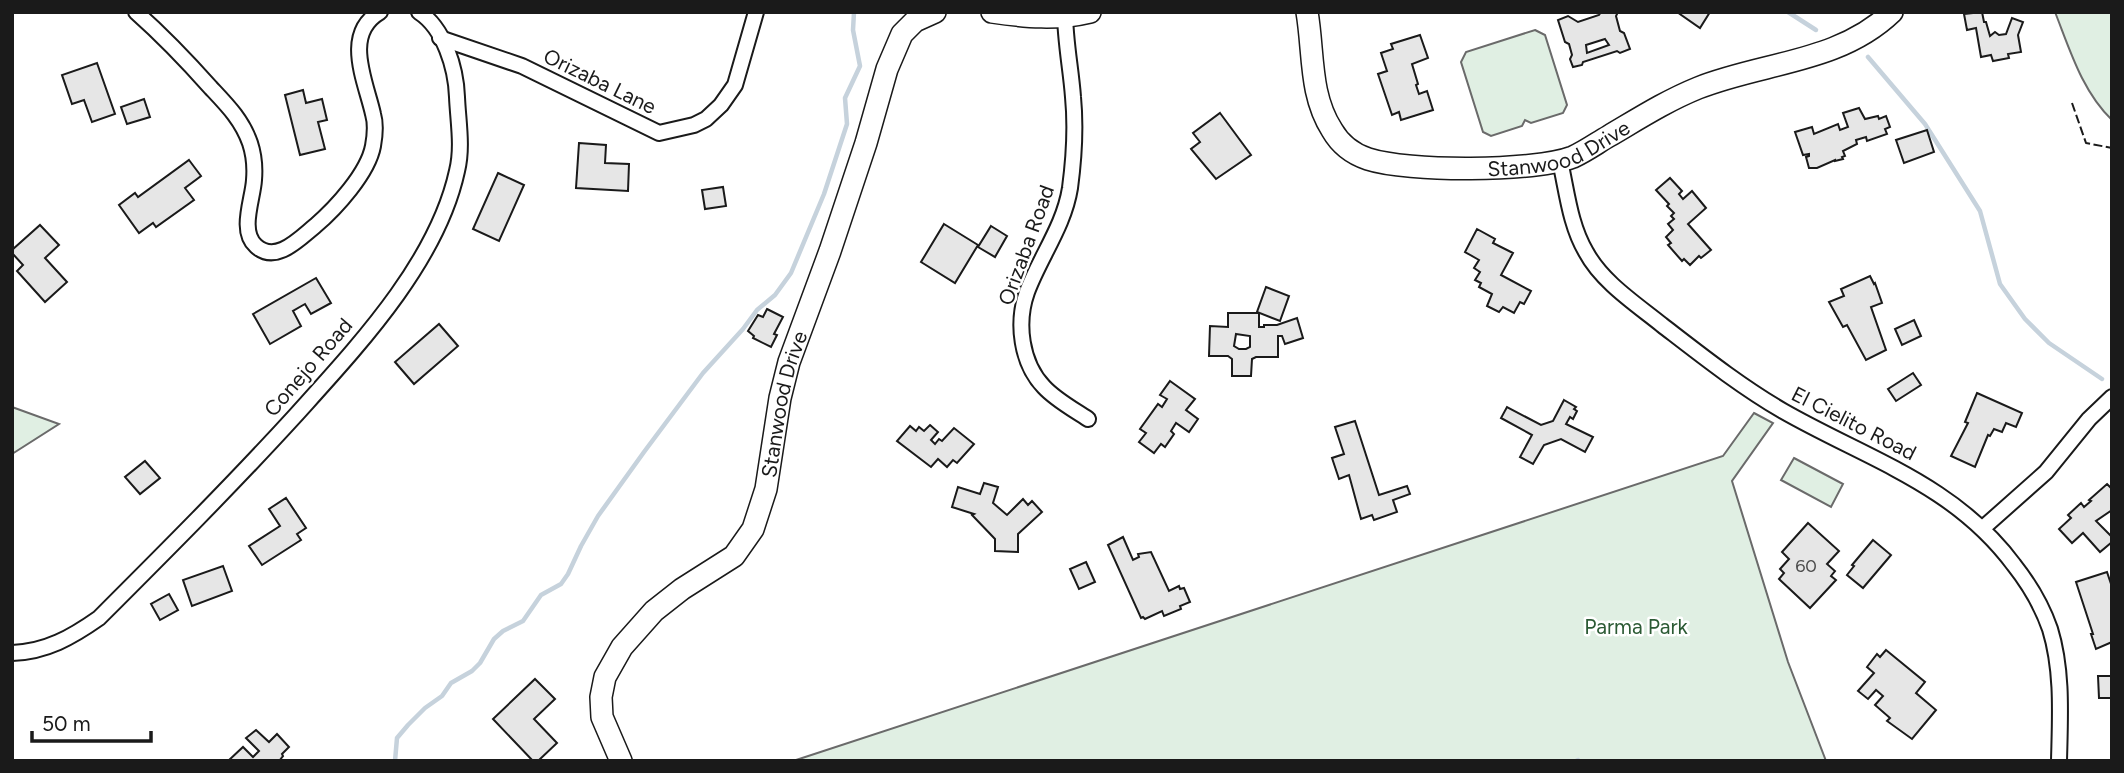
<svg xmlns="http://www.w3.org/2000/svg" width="2124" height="773" font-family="Figtree,sans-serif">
<rect width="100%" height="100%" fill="#fff"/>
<!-- green -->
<g fill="#e0efe3" stroke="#6a6a6a" stroke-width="2">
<path d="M2055 12H2112V120C2082 91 2070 50 2055 12Z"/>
<path d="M1535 30 1545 35 1567 105 1563 113 1531 123 1525 120 1522 126 1491 136 1483 132 1461 62 1466 52Z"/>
<path d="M12 407 59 424 12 454Z"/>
<path d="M1754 413 1773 423 1732 481 1788 662 1826 761H793L1723 456Z"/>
<path d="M1794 458 1843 484 1831 507 1781 480Z"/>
</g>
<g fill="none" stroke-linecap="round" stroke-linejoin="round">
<!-- stream -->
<g stroke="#c6d2dc" stroke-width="4.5">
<path d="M1788 12 1816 30"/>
<path d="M1868 57 1925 124 1980 211 2000 284 2025 319 2049 343 2102 379"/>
<path d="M395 761 397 738 408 725 425 708 442 696 451 683 472 671 480 663 494 639 503 631 523 621 541 595 561 584 568 574 581 546 598 516 644 452 703 373 743 329 757 310 775 295 791 273 824 194 847 124 845 98 860 66 853 30 854 12"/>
<path d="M1576 761 1578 760"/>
</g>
</g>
<!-- building -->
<g fill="#e6e6e6" stroke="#1a1a1a" stroke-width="2" fill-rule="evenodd">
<path d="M1601 12H1618L1616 16 1620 31 1624 33 1630 49 1620 53 1617 51 1583 62 1582 65 1573 67 1570 59 1572 55 1569 44 1565 42 1558 20 1568 16 1578 22 1599 15ZM1605 39 1609 45 1587 53 1586 45Z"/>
<path d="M1677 12H1710L1700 28Z"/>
<path d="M1982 12 1984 22H1986L1990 36 1995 32 1999 35 2006 34 2012 18 2023 22 2018 35 2021 52 2008 54 2009 58 1993 61 1991 55 1981 57 1976 28 1967 30 1964 14Z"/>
<path d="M1420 35 1428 58 1412 64 1418 84 1416 85 1419 94 1427 91 1433 110 1401 120 1399 112 1392 115 1378 74 1387 71 1381 53 1393 49 1391 44Z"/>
<path d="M97 63 115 114 92 122 84 100 72 104 62 75Z"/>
<path d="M303 90 306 103 322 99 327 120 318 122 325 149 300 155 285 95Z"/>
<path d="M144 99 150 117 127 124 121 107Z"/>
<path d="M1859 108 1865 119 1878 116 1879 119 1886 116 1890 127 1885 129 1887 134 1867 141 1866 137 1856 140 1857 144 1843 151 1845 156 1842 157 1843 159 1835 161V160L1817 168H1809L1806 157 1809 156V154L1803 155 1795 132 1812 127 1814 134 1838 124 1840 130 1848 127 1843 113Z"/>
<path d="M1220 113 1251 155 1216 179 1191 149 1200 142 1193 133Z"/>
<path d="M1927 130 1934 152 1904 163 1896 140Z"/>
<path d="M579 143 606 145 605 163 629 164 628 191 576 188Z"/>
<path d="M189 160 201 176 185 188 194 200 156 227 153 223 139 233 119 205 135 193 138 197Z"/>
<path d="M498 173 524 185 499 241 473 229Z"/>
<path d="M1670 178 1682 191 1679 194 1683 199 1692 191 1706 208 1688 224 1711 250 1701 258 1699 256 1690 265 1684 259 1682 261 1668 245 1671 243 1666 237 1673 230 1668 224 1674 219 1671 216 1674 213 1667 206 1669 204 1656 190Z"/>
<path d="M723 187 726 206 705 209 702 190Z"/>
<path d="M944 224 978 245 955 283 921 262Z"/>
<path d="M40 225 59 245 45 258 67 282 45 302 17 271 23 265 12 253V250Z"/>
<path d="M991 226 1007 236 995 257 978 247Z"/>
<path d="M1477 229 1495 239 1493 243 1513 253 1501 275 1531 291 1524 304 1520 302 1514 313 1503 307 1499 312 1487 306 1492 294 1479 287 1481 283 1475 280 1480 272 1474 268 1479 260 1465 252Z"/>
<path d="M1870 276 1874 284 1875 283 1882 303 1871 307 1886 350 1866 360 1847 325 1843 327 1829 302 1844 296 1841 289Z"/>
<path d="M316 278 331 303 311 314 305 304 293 311 301 326 270 344 253 314Z"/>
<path d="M1266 287 1289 296 1280 321 1257 312Z"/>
<path d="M767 309 783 317 774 334 777 335 771 347 753 338 754 336 748 331 758 315 763 317Z"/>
<path d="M1228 313H1259V327H1264V325H1277L1297 318 1303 338 1285 344 1282 336H1278V357H1256L1252 359 1251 376H1232V359L1228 356H1209L1210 326 1228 327ZM1236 334 1250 336V347L1246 349H1239L1234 346Z"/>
<path d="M1914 320 1921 336 1902 345 1895 329Z"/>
<path d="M439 324 458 346 414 384 395 362Z"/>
<path d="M1913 373 1921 385 1896 401 1888 389Z"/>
<path d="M1170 381 1195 399 1186 410 1198 419 1189 432 1176 423 1171 431 1174 434 1165 447 1161 444 1154 453 1139 442 1146 433 1140 429 1158 404 1162 407 1167 399 1160 395Z"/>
<path d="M1977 393 2022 413 2016 427 2006 423 2002 432 1994 429 1990 436 1988 435 1975 467 1951 456 1968 423 1965 422Z"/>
<path d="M1564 400 1576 407 1574 409 1577 411 1573 419 1570 417 1566 424 1593 437 1585 452 1561 439 1544 445 1533 464 1520 457 1532 435 1501 418 1507 407 1541 425 1553 421Z"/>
<path d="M1355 421 1379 495 1407 486 1410 494 1393 500 1397 512 1374 520 1372 515 1361 519 1349 475 1339 479 1332 458 1344 454 1335 427Z"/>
<path d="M930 425 938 432 931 440 935 444 939 439 942 441 954 428 974 444 957 463 953 460 947 467 938 459 931 467 897 441 910 426 916 431 919 427 924 431Z"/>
<path d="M145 461 160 478 140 494 125 477Z"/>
<path d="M984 483 998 487 993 503 1007 515 1023 499 1028 505 1032 501 1042 512 1018 534V552L995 551V539L972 515 974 514 952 507 958 487 980 494Z"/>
<path d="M2107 484 2112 489V510L2096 521 2112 537V542L2100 552 2083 533 2072 543 2059 529 2071 518 2068 515 2081 503 2084 507 2091 501 2089 500Z"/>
<path d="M286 498 306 528 297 534 301 540 262 565 249 546 280 526 269 509Z"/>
<path d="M1808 523 1839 551 1827 564 1835 571 1831 576 1836 580 1810 608 1779 579 1784 573 1780 569 1789 559 1782 552Z"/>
<path d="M1123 537 1133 560 1139 557 1138 554 1151 552 1169 591 1179 586 1180 589 1184 588 1190 602 1180 606 1181 609 1164 616 1162 611 1145 619 1143 617 1141 618 1108 545Z"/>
<path d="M1873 540 1891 555 1863 588 1847 575 1854 566 1852 565Z"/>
<path d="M1086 562 1095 582 1079 589 1070 569Z"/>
<path d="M223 566 232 591 192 606 183 580Z"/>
<path d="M2107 572 2112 587V642L2096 649 2091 634H2093L2076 582Z"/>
<path d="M169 594 178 610 160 620 151 604Z"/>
<path d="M1886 650 1925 682 1916 693 1936 710 1912 739 1887 721 1890 718 1875 705 1883 696 1876 690 1868 699 1858 691 1874 673 1867 667 1877 654 1880 657Z"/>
<path d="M2098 676H2112V698H2099Z"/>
<path d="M535 679 555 699 534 719 557 743 538 761H533L493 719Z"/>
<path d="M256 730 269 742 277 734 289 747 282 754 283 756 279 761H228L243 747 253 757 259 751 246 738Z"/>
</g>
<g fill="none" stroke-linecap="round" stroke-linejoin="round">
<!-- minor casing -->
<g stroke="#1a1a1a" stroke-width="18">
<g id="minor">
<path d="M136 12C163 36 187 61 211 88 227 105 242 120 250 143 254 155 255 168 254 180 253 199 239 231 256 246 276 264 299 239 315 226 336 208 368 173 373 146 375 135 376 124 373 114 366 82 342 34 380 12"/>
<path d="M1065 12C1065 41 1071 69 1073 97 1076 128 1074 158 1070 188 1064 226 1040 257 1027 292 1016 323 1021 363 1044 387 1056 400 1073 409 1088 419"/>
<path d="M440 38 522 66 659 133 694 125 706 119 721 105 735 85 756 12"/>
<path d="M1560 161C1567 192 1570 225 1586 252 1602 282 1636 304 1662 325 1701 355 1740 386 1783 411 1867 459 1954 484 2014 565 2029 584 2042 606 2050 629 2063 671 2060 717 2059 761"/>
<path d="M1983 528 2046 472 2089 419 2112 397"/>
<path d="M12 653C46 652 72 637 99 618 165 552 231 486 295 416 357 347 437 263 457 171 463 147 458 121 457 97 456 68 444 28 419 12"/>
</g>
</g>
<!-- secondary casing -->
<g stroke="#1a1a1a" stroke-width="24">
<g id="secondary">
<path d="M992 12C1026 17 1057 20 1090 12"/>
<path id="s1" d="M1307 12C1314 53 1309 94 1332 130 1340 144 1353 154 1368 159 1408 172 1533 172 1573 157 1586 151 1597 143 1609 136 1638 119 1666 101 1698 88 1763 62 1839 63 1892 12"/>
<path id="s2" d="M621 761 602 717 601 697 605 677 622 647 654 611 682 589 734 556 753 529 766 489 780 398 789 362 830 251 866 143 887 69 902 34 915 21 935 12"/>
</g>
</g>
<!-- minor -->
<use href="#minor" stroke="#fff" stroke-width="14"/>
<!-- secondary -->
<use href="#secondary" stroke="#fff" stroke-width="21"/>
<!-- fence -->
<path stroke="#1a1a1a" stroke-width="2" stroke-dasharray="9 3.5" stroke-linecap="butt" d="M2072 103 2086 143 2112 148"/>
</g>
<g text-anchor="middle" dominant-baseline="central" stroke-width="5" stroke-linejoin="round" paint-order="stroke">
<!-- number labels -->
<g font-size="18" fill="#4d4d4d">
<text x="1806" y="566">60</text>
</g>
<!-- street labels -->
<g font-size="21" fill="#1a1a1a" stroke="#fff">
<text transform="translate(600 81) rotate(26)">Orizaba Lane</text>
<text stroke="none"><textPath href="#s1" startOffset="364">Stanwood Drive</textPath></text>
<text transform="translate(1026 245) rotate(-70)">Orizaba Road</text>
<text transform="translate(308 367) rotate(-49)">Conejo Road</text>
<text stroke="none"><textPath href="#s2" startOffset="430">Stanwood Drive</textPath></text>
<text transform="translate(1854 423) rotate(27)">El Cielito Road</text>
</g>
<!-- park labels -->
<g font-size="21" fill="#2b5a34" stroke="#fff">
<text x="1636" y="626">Parma Park</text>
</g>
</g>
<!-- border -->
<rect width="2124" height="773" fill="none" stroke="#1a1a1a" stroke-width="28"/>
<!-- scale -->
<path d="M32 731v10h119v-10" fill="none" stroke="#1a1a1a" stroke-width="3.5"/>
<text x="42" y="731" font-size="21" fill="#1a1a1a" stroke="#ffffff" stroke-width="5" paint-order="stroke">50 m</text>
</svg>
